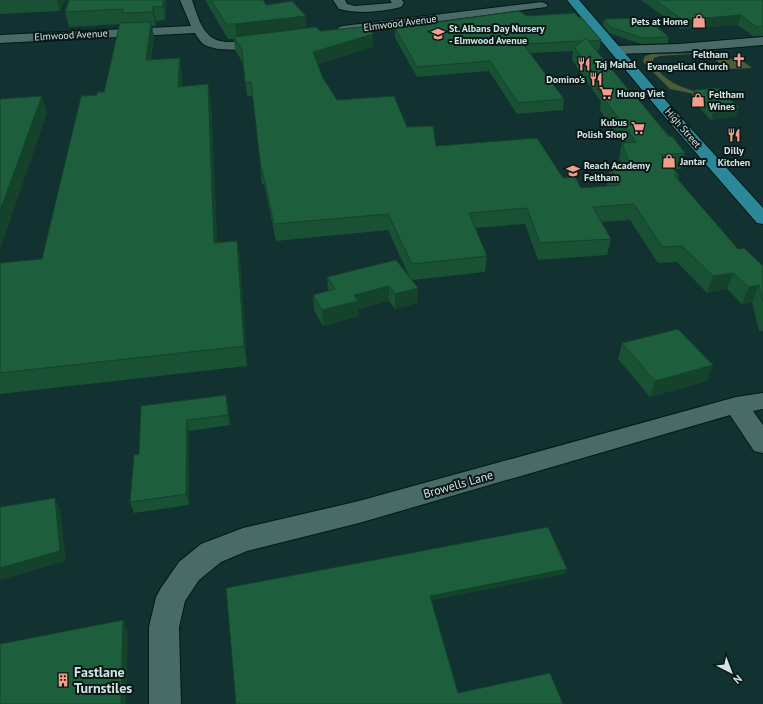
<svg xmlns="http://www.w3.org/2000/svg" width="763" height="704" font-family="'PT Sans',sans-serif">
<rect width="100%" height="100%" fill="#113230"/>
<!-- green -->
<g fill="#4e5b38">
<path d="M707 53 660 56 654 58 653 61C663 84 688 90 710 95H699L670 89 644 63 643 60 645 56 652 54Z"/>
<path d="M740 59 752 68 726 69 716 60Z"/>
</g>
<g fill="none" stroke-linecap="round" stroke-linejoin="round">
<!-- minor casing -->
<g stroke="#011917" stroke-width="2">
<g id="minor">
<path d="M180 0H192C196 11 200 28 210 36 221 47 251 40 265 38L269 39 271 42 269 45C253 49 217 54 202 43 199 40 197 36 195 33L0 43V35L191 26Z"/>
<path d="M333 0H345L347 4 355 6 392 3 390 0H402L404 3 401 7C382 12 358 14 339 9Z"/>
<path d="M542 2 548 5 546 7 343 34 339 33 337 30 339 27 343 26Z"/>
<path d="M763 37V45L679 52 616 54 612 53 610 50 612 47 616 46 679 44Z"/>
<path d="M763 393V409L753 411 763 425V453L754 451 730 415 359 523 247 551 221 562 199 580 185 601 179 627 181 704H149V627L156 597 161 588 179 562 201 544 243 528 359 501 736 397Z"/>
</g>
</g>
<!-- major casing -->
<g stroke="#011917" stroke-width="2">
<path id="major" d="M567 0H579L674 110 763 208V224L757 223 664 116Z"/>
</g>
<!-- minor -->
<use href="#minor" fill="#496b68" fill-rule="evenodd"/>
<!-- major -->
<use href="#major" fill="#2c8799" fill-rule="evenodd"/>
</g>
<!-- wall -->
<g fill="#195134">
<path d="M0 0H65L60 11 0 14Z"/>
<path d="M69 0H166L165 20 156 21 155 26H152L154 37 151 59 182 73V86L208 84 211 101 217 243 237 241 240 260 247 366 0 394V263L42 259 97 95 104 92 120 24 69 27 65 12Z"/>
<path d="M205 0H263L266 5 307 28 320 31 373 34V47L318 64 323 78 337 100 407 127 436 146 563 178 581 188 607 186V185L610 169 622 168 619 158 622 143 600 110 601 102 572 60 573 51 530 53 564 99 563 110 517 114 489 71 417 77 395 38V28L527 16 601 40 599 50H596L632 94 685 153 681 169H674L679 175 678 180 738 249 763 266V331H759L752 302 742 304 727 289 707 293 677 262 658 263 630 220 601 222 611 239 607 255 538 260 525 224 475 228 487 256 485 272 412 280 418 288 417 303 395 309 389 301 358 309 359 316 323 326 314 310 313 295 328 291 327 277 410 278 388 230 276 241 264 184H262L253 96H247L243 63 235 50 234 39H228Z"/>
<path d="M641 0H763V36H753L738 25 681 29Z"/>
<path d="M604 19 669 37 668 43 641 44 609 33 603 25Z"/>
<path d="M694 90 739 107 736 116 711 120 691 99Z"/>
<path d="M622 343 713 365 707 381 650 397 618 359Z"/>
<path d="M228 405 230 425 189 431V505L134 513 130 502 139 454 141 406Z"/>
</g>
<!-- shaded-wall -->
<g fill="#14422b">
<path d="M57 0H65L60 11Z"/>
<path d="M163 0H166L165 20 163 6Z"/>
<path d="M153 7 156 21 155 26 153 12Z"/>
<path d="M741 15 738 25 681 29 683 20Z"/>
<path d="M306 16 307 30 237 39 235 24Z"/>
<path d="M151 22 154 37 149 76 146 60Z"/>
<path d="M373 34V47L314 65 313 52Z"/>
<path d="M180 58 182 73 181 103 178 87Z"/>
<path d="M208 84 211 101 218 262 214 243Z"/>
<path d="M42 96 47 113 0 250V211Z"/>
<path d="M739 107 736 116 711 120 714 111Z"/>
<path d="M237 241 240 260 247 366 244 346Z"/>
<path d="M733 273 727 289 707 293 713 276Z"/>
<path d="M759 285 752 302 742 304 749 287Z"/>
<path d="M389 286V301L358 309 359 316 323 326 322 310 354 295Z"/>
<path d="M418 288 417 303 395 309V294Z"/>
<path d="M713 365 707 381 650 397 655 381Z"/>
<path d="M226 395 228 405 230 425 228 415Z"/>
<path d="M187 420 189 431V505L186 494Z"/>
<path d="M55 498 60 509 66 561 0 580V568Z"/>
<path d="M567 569 565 574 429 601 430 596Z"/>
<path d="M123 620 128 631 126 704H121Z"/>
</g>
<!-- building -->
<g fill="#1d5e3d" stroke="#14422b">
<path d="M69 0H163V6L153 7V12L122 13 123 9 65 12Z"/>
<path d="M211 0H263L266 5 292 1 306 16 235 24H226Z"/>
<path d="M655 0H763V26L756 27 741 15 683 20Z"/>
<path d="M519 11 527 16 575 13 578 17H581L601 40 588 41 586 38 582 41 523 44 564 99 518 103 490 61 417 67 395 28Z"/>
<path d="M646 18 669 37 642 38 610 27 604 19Z"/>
<path d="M151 22 146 60 180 58 178 87 208 84 214 243 237 241 244 346 0 373V263L42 259 81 96 97 95V92H104L120 23Z"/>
<path d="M371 26 373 34 313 52 323 78 337 100 394 96 407 127 433 126 436 146 537 138 563 178 575 177 581 188 620 185 610 169 631 168 622 143 636 142 602 96 610 95 574 47 586 38 632 94H634L669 137 672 136 685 153 661 155 679 175H674L738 249 744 248 763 266V302L759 285 749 287 733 273 713 276 682 246 662 247 634 204 593 207 611 239 540 243 527 208 469 213 487 256 412 264 388 214 274 224 262 169H261L251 82H245L242 50 234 37 316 27 320 31Z"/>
<path d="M717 88 739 107 714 111 694 90Z"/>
<path d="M42 96 0 211V99Z"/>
<path d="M396 260 418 288 395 294 389 286 354 295 358 301 322 310 313 295 335 289 327 277Z"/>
<path d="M678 329 713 365 655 381 622 343Z"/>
<path d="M226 395 228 415 187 420 186 494 130 502 134 455 139 454 141 406Z"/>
<path d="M55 498 60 551 0 568V507Z"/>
<path d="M548 527 567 569 430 596 458 693 550 673 563 704H236L226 588Z"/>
<path d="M123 620 121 704H0V644Z"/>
</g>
<!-- icons -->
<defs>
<g id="shop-bare" transform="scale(1.08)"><path d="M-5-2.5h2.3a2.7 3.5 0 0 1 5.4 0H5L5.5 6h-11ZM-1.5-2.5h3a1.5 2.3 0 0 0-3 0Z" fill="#f49d8d" stroke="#091716" stroke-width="2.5" paint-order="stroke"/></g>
<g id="school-bare" transform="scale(1.08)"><path d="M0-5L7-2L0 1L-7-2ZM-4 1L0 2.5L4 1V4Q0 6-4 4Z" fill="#f49d8d" stroke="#091716" stroke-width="2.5" paint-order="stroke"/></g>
<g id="church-bare" transform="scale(1.08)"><path d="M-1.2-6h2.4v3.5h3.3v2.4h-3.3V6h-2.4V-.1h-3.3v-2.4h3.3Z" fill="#f49d8d" stroke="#091716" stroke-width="2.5" paint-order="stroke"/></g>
<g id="restaurant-bare" transform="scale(1.08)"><path d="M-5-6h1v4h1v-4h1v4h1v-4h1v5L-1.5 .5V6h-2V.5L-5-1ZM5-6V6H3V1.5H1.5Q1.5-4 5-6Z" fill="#f49d8d" stroke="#091716" stroke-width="2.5" paint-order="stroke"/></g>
<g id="supermarket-bare" transform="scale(1.08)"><path d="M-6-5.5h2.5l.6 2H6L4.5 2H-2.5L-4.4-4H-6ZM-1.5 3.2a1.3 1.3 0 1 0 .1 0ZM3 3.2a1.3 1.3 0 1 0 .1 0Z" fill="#f49d8d" stroke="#091716" stroke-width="2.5" paint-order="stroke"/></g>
<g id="building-bare" transform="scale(1.08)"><path d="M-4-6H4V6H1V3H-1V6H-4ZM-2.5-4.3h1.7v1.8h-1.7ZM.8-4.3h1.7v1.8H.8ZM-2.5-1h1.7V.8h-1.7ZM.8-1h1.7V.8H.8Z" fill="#f49d8d" stroke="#091716" stroke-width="2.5" paint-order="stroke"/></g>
</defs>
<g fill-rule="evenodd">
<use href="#shop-bare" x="699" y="21"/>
<use href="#school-bare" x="438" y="34"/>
<use href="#church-bare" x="739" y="60"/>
<use href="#restaurant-bare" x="584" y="64"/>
<use href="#restaurant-bare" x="596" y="79"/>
<use href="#supermarket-bare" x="606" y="93"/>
<use href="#shop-bare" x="698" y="100"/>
<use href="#supermarket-bare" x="638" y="128"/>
<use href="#restaurant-bare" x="734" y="135"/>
<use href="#shop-bare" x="669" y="161"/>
<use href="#school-bare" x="573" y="171"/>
<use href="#building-bare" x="63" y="680"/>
</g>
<g text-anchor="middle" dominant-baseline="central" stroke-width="4" stroke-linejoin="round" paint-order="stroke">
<!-- far-poi labels -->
<g font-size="10" font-weight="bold" fill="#d3e5e3" stroke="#091716" text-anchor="start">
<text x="688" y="21" text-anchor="end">Pets at Home</text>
<text x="449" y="28">St. Albans Day Nursery<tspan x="449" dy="12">- Elmwood Avenue</tspan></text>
<text x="728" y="54" text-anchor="end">Feltham<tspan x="728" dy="12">Evangelical Church</tspan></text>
<text x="595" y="64">Taj Mahal</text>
<text x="585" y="79" text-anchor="end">Domino's</text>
<text x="617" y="93">Huong Viet</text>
<text x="709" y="94">Feltham<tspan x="709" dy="12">Wines</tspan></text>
<text x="627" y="122" text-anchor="end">Kubus<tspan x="627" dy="12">Polish Shop</tspan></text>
<text x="734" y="150" text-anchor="middle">Dilly<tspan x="734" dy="12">Kitchen</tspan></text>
<text x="680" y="161">Jantar</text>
<text x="584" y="165">Reach Academy<tspan x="584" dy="12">Feltham</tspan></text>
</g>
<!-- far-street labels -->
<g font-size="10" fill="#d3e5e3" stroke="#091716">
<text transform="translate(400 23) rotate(-7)">Elmwood Avenue</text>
<text transform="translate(71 35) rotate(-3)">Elmwood Avenue</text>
<text transform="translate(683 128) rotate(49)">High Street</text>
</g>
<!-- street labels -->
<g font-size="12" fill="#d3e5e3" stroke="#091716">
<text transform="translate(458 484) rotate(-16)">Browells Lane</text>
</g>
<!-- near-poi labels -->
<g font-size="14" font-weight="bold" fill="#d3e5e3" stroke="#091716" text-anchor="start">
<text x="74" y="672">Fastlane<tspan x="74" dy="16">Turnstiles</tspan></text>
</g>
</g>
<!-- north arrow -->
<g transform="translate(731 672) rotate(138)" stroke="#091716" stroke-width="3" paint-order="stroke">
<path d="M0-3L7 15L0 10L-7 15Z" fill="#d3e5e3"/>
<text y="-6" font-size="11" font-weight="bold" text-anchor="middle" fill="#d3e5e3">N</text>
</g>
</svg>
